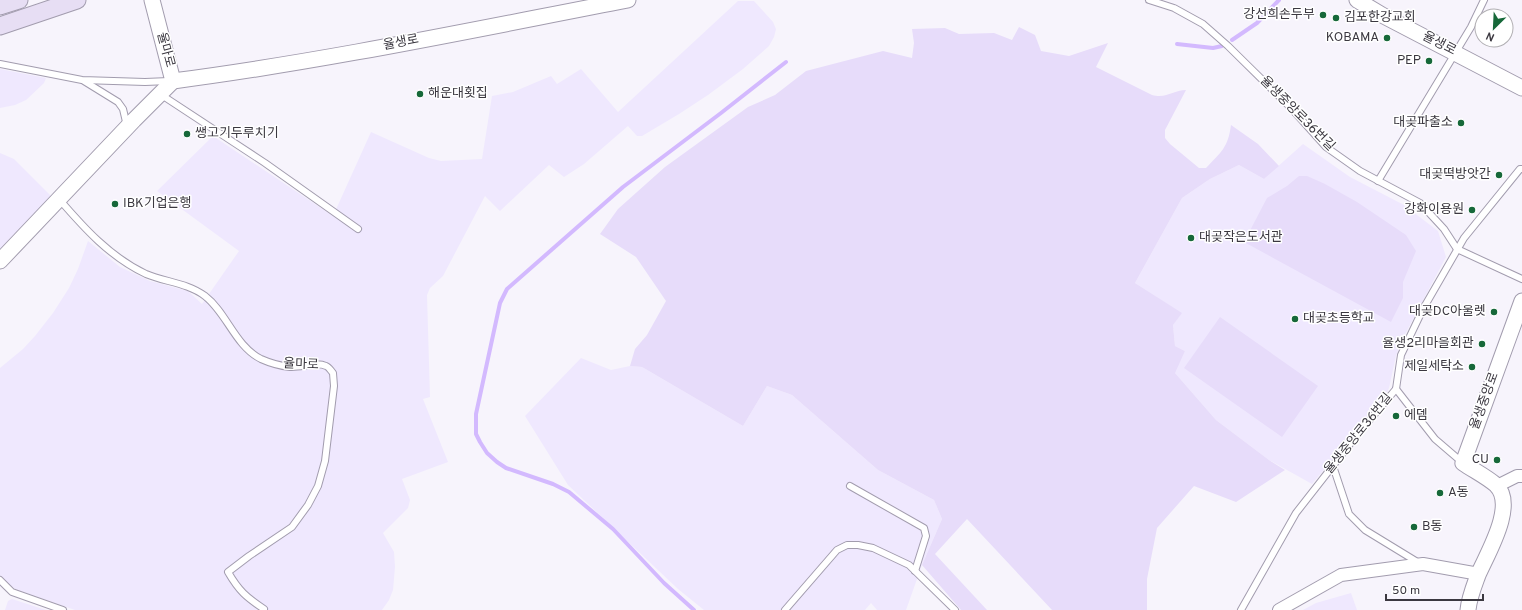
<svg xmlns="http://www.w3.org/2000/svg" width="1522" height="610" font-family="Overpass,'Noto Sans KR',sans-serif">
<rect width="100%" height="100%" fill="#f7f4fc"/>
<!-- built -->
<g fill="#efe8fe">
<path d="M738 1H754L773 22 776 29 774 37 769 46 743 69 708 95 679 114 642 136H637L628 126 584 164 564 177 549 165 500 211 485 196 443 276 430 288 427 295 430 397 423 399 448 462 402 479 410 500 408 508 383 533 394 552 395 567 393 590 389 600 382 610H75L15 589 0 577V368L23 349 35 336 53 313 69 288 78 269 88 241 120 267 150 281 188 291 202 304 239 251 157 191 213 136 333 216 371 132 429 158 441 161 482 159 492 96 513 92 551 76 557 84 581 69 618 112Z"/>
<path d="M0 69 46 78 44 83 26 100 15 105 0 108Z"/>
<path d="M1303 144 1350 177 1404 205 1438 231 1446 257 1401 342 1396 356 1389 388 1386 395 1312 484 1269 460 1216 420 1174 372 1185 351 1175 346 1173 325 1181 313 1135 283 1182 198 1210 179 1239 165 1264 179Z"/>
<path d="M0 153 14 159 51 196 0 249Z"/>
<path d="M581 358 611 370 630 366 642 367 743 426 767 386 792 395 878 470 934 500 942 519 922 565 906 610H877L871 603 865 610H704L678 589 568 485 525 416Z"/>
<path d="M1351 593 1357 610H1303L1316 603Z"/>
<path d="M12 599 46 610H5L8 601Z"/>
</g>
<!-- green -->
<g fill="#e7dcfa">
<path d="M1019 27 1035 35 1041 51 1069 56 1108 43 1096 67 1152 95C1167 99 1173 90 1186 90L1165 130V138L1170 144 1199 168H1206C1221 152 1228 148 1231 125L1258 144 1279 166 1264 179 1239 165 1210 179 1182 198 1135 283 1182 313 1173 325 1175 346 1185 351 1175 373 1216 420 1269 460 1285 470 1236 502 1194 486 1157 528 1147 579V610H1052L967 519 935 554 987 610H961L922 565 942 519 934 500 878 470 792 395 767 386 743 426 642 367 630 366 635 349 647 335 666 301 636 257 600 234 618 209 665 167 748 107 775 95 806 71 883 51 912 58 914 43 912 29 945 28 959 34 994 33 1012 40Z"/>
<path d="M1299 176H1307L1325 184 1357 202 1406 235 1416 251 1403 282V298L1391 322 1244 242 1267 198 1287 186Z"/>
<path d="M1220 317 1318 386 1282 437 1184 368Z"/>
</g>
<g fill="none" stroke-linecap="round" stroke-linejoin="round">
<!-- stream -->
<g stroke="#d3b9fe" stroke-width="4">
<path d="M1232 40 1257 23 1279 0"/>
<path d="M1177 44 1213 48 1222 46"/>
<path d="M694 610 664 583 613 529 569 492 553 484 506 468 497 462 487 453 480 442 476 434V414L500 303 507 289 623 187 721 113 786 62"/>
</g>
<!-- service casing -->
<g stroke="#a29cae" stroke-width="8">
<g id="service">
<path d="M1149 0 1174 8 1203 24 1228 46 1291 108 1326 147 1360 171 1420 203 1444 229 1457 249 1522 279"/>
<path d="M0 64 82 80 145 82 169 81"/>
<path d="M84 81 118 102 123 109 127 126"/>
<path d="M160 94 265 163 358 229"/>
<path d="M1378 181 1471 27 1484 0"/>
<path d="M59 199C84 228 110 257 146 274 165 282 188 283 205 296 227 313 235 346 261 359 270 363 281 366 290 367 301 368 316 361 326 366 329 367 331 371 333 373L334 386 325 461 318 486 308 505 292 527 249 556 228 572C239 591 246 597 264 609"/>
<path d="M1396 389 1435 439 1463 463"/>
<path d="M1333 466 1349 514 1365 530 1419 563"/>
<path d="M850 486 924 528 926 536 915 571"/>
<path d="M0 580 12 592 63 610"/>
<path d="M785 610 837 550 847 545H858L873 548 909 565 955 610"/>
<path d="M1241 610 1296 513 1357 435 1396 389 1401 355 1423 309 1464 238 1520 169H1522"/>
</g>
</g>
<!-- minor casing -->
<g stroke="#a29cae" stroke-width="14">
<g id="minor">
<path d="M1497 486 1517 476H1522"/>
<path d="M1279 610 1341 575 1423 564 1479 574"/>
</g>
</g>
<!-- tertiary casing -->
<g stroke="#a29cae" stroke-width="17">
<g id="tertiary">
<path d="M152 0 173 81"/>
<path d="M1357 0 1382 15 1522 88"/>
<path d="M173 81C326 61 477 29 628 0"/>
<path d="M0 261 134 120 173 81"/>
<path d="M1468 610C1469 598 1474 586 1478 575 1487 554 1517 505 1496 485 1487 477 1473 470 1463 463L1522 301"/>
</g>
</g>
<!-- secondary casing -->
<g stroke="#a29cae" stroke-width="19">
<g id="secondary">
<path d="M0 6 19 0"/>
<path d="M0 26 77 0"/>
</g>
</g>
<!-- service -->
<use href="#service" stroke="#fff" stroke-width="6"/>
<!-- minor -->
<use href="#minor" stroke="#fff" stroke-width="12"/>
<!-- tertiary -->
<use href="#tertiary" stroke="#fff" stroke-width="15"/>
<!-- secondary -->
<use href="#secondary" stroke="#e7def4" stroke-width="17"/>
</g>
<!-- markers -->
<g fill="#166839" stroke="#fff" stroke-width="1.5">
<circle cx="1323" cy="15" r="4"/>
<circle cx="1336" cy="18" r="4"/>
<circle cx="1387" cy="38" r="4"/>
<circle cx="1429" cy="61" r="4"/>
<circle cx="420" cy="94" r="4"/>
<circle cx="1461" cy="123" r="4"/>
<circle cx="187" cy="134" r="4"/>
<circle cx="1499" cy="175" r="4"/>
<circle cx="115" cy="204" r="4"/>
<circle cx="1472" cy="210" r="4"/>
<circle cx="1191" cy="238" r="4"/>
<circle cx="1494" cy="312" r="4"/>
<circle cx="1295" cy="319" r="4"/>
<circle cx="1482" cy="344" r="4"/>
<circle cx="1472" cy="367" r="4"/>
<circle cx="1396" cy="416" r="4"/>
<circle cx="1497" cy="460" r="4"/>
<circle cx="1440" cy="493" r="4"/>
<circle cx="1414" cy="527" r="4"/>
</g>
<g text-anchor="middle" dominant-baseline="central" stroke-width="3" stroke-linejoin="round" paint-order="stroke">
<!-- poi labels -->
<g font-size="13" fill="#3b3840" stroke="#fff" text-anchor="end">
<text x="1315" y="15">강선희손두부</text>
<text x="1344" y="18" text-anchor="start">김포한강교회</text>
<text x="1379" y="38">KOBAMA</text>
<text x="1421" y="61">PEP</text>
<text x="428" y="94" text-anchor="start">해운대횟집</text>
<text x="1453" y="123">대곶파출소</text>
<text x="195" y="134" text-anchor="start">쌩고기두루치기</text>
<text x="1491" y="175">대곶떡방앗간</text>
<text x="123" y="204" text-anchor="start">IBK기업은행</text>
<text x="1464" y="210">강화이용원</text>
<text x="1199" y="238" text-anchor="start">대곶작은도서관</text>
<text x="1486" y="312">대곶DC아울렛</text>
<text x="1303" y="319" text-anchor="start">대곶초등학교</text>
<text x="1474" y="344">율생2리마을회관</text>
<text x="1464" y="367">제일세탁소</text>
<text x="1404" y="416" text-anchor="start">에뎀</text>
<text x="1489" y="460">CU</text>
<text x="1448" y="493" text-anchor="start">A동</text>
<text x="1422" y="527" text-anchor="start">B동</text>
</g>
<!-- street labels -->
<g font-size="13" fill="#3b3840" stroke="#fff">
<text transform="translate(401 43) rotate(-11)">율생로</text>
<text transform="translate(1439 44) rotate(27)">율생로</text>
<text transform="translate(165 50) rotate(75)">율마로</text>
<text transform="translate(1297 114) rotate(45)">율생중앙로36번길</text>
<text transform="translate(301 365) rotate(2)">율마로</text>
<text transform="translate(1485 401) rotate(-70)">율생중앙로</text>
<text transform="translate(1359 434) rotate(-51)">율생중앙로36번길</text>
</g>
</g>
<!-- north arrow -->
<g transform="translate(1494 28) rotate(204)"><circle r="19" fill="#ffffff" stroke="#b1afb3"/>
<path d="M0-3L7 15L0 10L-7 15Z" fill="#166839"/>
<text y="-6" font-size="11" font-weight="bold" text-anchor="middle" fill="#3b3840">N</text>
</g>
<!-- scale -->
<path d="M1386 594v6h97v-6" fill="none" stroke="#3b3840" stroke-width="2"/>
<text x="1392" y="594" font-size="12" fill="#3b3840" stroke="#ffffff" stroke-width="3" paint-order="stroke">50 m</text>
</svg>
